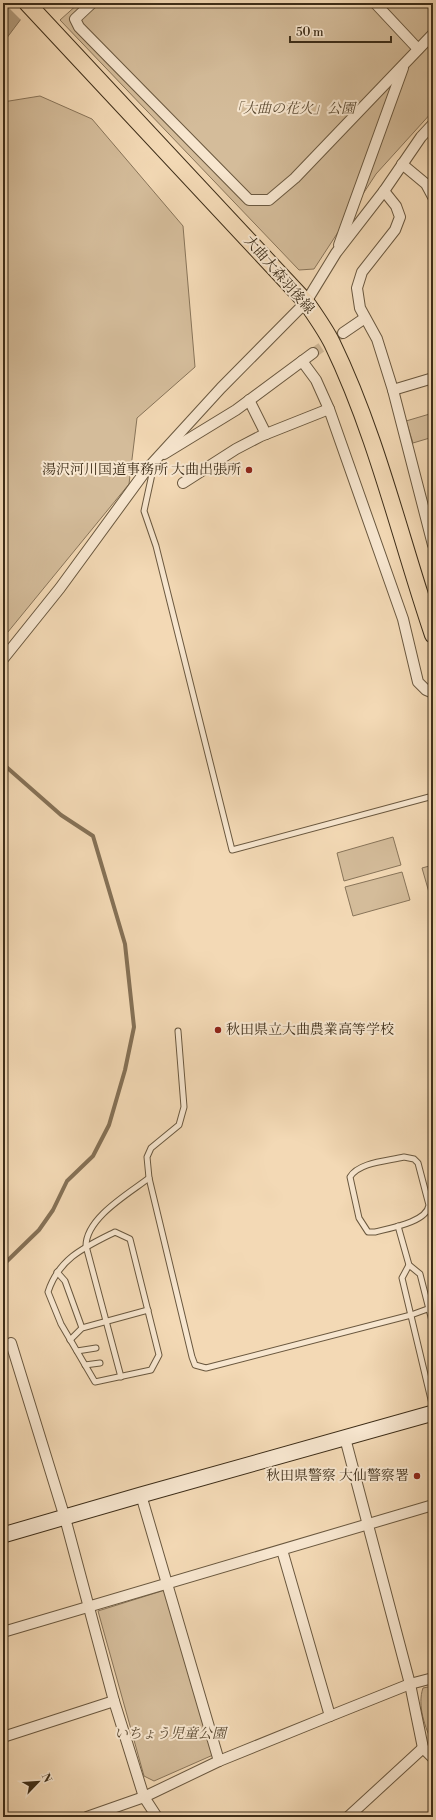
<svg xmlns="http://www.w3.org/2000/svg" width="436" height="1820" font-family="'Libre Bodoni','Noto Serif JP',serif">
<rect width="100%" height="100%" fill="#f3d9b5"/>
<filter id="stains"><feTurbulence type="fractalNoise" baseFrequency=".005" numOctaves="4"/><feColorMatrix values="0 0 0 0 .2 0 0 0 0 .09 0 0 0 0 .02 0 0 0 .5 -.17"/></filter>
<radialGradient id="worn" r=".72"><stop offset=".6" stop-color="#630" stop-opacity="0"/><stop offset="1" stop-color="#630" stop-opacity=".3"/></radialGradient>
<!-- green -->
<g fill="#d4bc9a" stroke="#887459">
<path d="M79 3H433V111L376 174 314 269 299 270 60 20Z"/>
<path d="M40 96 92 119 183 226 195 367 137 418 129 484 3 638V102Z"/>
<path d="M433 413V437L413 443 406 421Z"/>
<path d="M393 837 401 865 344 881 337 853Z"/>
<path d="M433 865V895L430 896 422 868Z"/>
<path d="M402 872 410 900 353 916 345 887Z"/>
<path d="M165 1590 213 1755 154 1781 144 1776 98 1611Z"/>
<path d="M433 1686V1744C425 1728 417 1705 423 1688Z"/>
</g>
<!-- water -->
<path fill="#b59f80" stroke="#857156" d="M3 3H33L3 43Z"/>
<!-- pier -->
<path fill="#f3d9b5" d="M4 3H35L22 21Z"/>
<g fill="none" stroke-linecap="round" stroke-linejoin="round">
<!-- stream -->
<path stroke="#857156" stroke-width="4" d="M3 764 61 815 93 836 125 944 134 1027 125 1070 109 1125 93 1156 67 1181 53 1210 39 1230 3 1265"/>
<!-- street-tunnel -->
<path stroke="#cfb796" stroke-width="10" stroke-dasharray="10 5" stroke-linecap="butt" d="M313 353 343 333"/>
<!-- lane casing -->
<g stroke="#6a583f" stroke-width="7">
<g id="lane">
<path d="M154 465 144 511 156 546 232 850 433 796"/>
<path d="M178 1031 184 1107 179 1125 151 1148 147 1157 149 1178 192 1357 195 1365 206 1368 411 1315 433 1307"/>
<path d="M404 1157 414 1159 418 1163 429 1205C427 1222 391 1228 375 1232H368L359 1218 350 1177C359 1162 388 1161 404 1157Z"/>
<path d="M398 1226 409 1265 420 1274 433 1325"/>
<path d="M115 1232 130 1239 159 1355 151 1370 95 1382 61 1324 48 1292C59 1258 85 1247 115 1232Z"/>
<path d="M409 1265 402 1278 433 1408"/>
<path d="M57 1272 65 1281 82 1328"/>
<path d="M70 1340 82 1328 148 1310"/>
<path d="M77 1351 96 1348"/>
<path d="M85 1365 100 1363"/>
<path d="M121 1377 86 1246C86 1218 128 1194 149 1178"/>
</g>
</g>
<!-- street casing -->
<g stroke="#6a583f" stroke-width="12">
<g id="street">
<path d="M92 3 75 19 79 27 249 200H269L295 178 433 34"/>
<path d="M375 3 418 49"/>
<path d="M402 164 426 184 433 197"/>
<path d="M384 191 396 206 400 217 395 230 362 272 357 288 360 308 377 339 393 390 433 545"/>
<path d="M339 245 403 68"/>
<path d="M343 333 365 318"/>
<path d="M302 361 316 380 329 409 403 619 418 682 426 690 433 693"/>
<path d="M393 390 433 378"/>
<path d="M249 400 266 434"/>
<path d="M164 454 236 410 313 353"/>
<path d="M183 483 236 449 261 436 329 409"/>
<path d="M3 659 60 588 147 469 221 388 306 302 336 253 384 191 421 137 433 124"/>
<path d="M11 1343 65 1518 114 1701 144 1797 157 1817"/>
<path d="M345 1438 410 1684 423 1748 433 1758"/>
<path d="M141 1495 219 1761"/>
<path d="M282 1550 330 1716"/>
<path d="M3 1632 433 1505"/>
<path d="M3 1737 114 1701"/>
<path d="M87 1817 144 1797 219 1761 330 1716 410 1684 433 1678"/>
<path d="M348 1817 423 1748"/>
</g>
</g>
<!-- secondary casing -->
<g stroke="#3d2d18" stroke-width="17">
<path id="secondary" d="M3 1535 141 1495 433 1413"/>
</g>
<!-- primary casing -->
<g stroke="#3d2d18" stroke-width="18">
<path id="primary" d="M27 3 306 302C315 315 325 329 332 343 377 436 400 538 433 635"/>
</g>
<!-- lane -->
<use href="#lane" stroke="#f7e6cf" stroke-width="5"/>
<!-- street -->
<use href="#street" stroke="#f7e6cf" stroke-width="10"/>
<!-- secondary -->
<use href="#secondary" stroke="#f7e6cf" stroke-width="15"/>
<!-- primary -->
<use href="#primary" stroke="#f3d9b5" stroke-width="16"/>
</g>
<!-- markers -->
<g fill="#8f2418" stroke="#f7e6cf" stroke-width="1.5">
<circle cx="249" cy="470" r="4"/>
<circle cx="218" cy="1030" r="4"/>
<circle cx="417" cy="1476" r="4"/>
</g>
<g text-anchor="middle" dominant-baseline="central" stroke-width="4" stroke-linejoin="round" paint-order="stroke">
<!-- park labels -->
<g font-size="14" font-style="italic" fill="#5b4a32" stroke="#f7e6cf">
<text x="292" y="109">「大曲の花火」公園</text>
<text x="170" y="1734">いちょう児童公園</text>
</g>
<!-- street labels -->
<g font-size="14" fill="#3d2d18" stroke="#f7e6cf">
<text transform="translate(279 275) rotate(49)">大曲大森羽後線</text>
</g>
<!-- poi labels -->
<g font-size="14" fill="#3d2d18" stroke="#f7e6cf" text-anchor="end">
<text x="241" y="470">湯沢河川国道事務所 大曲出張所</text>
<text x="226" y="1030" text-anchor="start">秋田県立大曲農業高等学校</text>
<text x="409" y="1476">秋田県警察 大仙警察署</text>
</g>
</g>
<!-- margin -->
<rect width="436" height="1820" fill="none" stroke="#f3d9b5" stroke-width="16"/>
<rect x="4" y="4" width="428" height="1812" fill="none" stroke="#3d2d18" stroke-width="2"/>
<rect x="8" y="8" width="420" height="1804" fill="none" stroke="#3d2d18"/>
<!-- north arrow -->
<g transform="translate(38 1782) rotate(65)" stroke="#f7e6cf" stroke-width="3" paint-order="stroke">
<path d="M0-3L7 15L0 10L-7 15Z" fill="#3d2d18"/>
<text y="-6" font-size="11" font-weight="bold" text-anchor="middle" fill="#3d2d18">N</text>
</g>
<!-- scale -->
<path d="M290 36v6h101v-6" fill="none" stroke="#3d2d18" stroke-width="2"/>
<text x="296" y="36" font-size="12" fill="#3d2d18" stroke="#f7e6cf" stroke-width="3" paint-order="stroke">50 m</text>
<rect width="100%" height="100%" filter="url(#stains)"/>
<rect width="100%" height="100%" fill="url(#worn)"/>
</svg>
